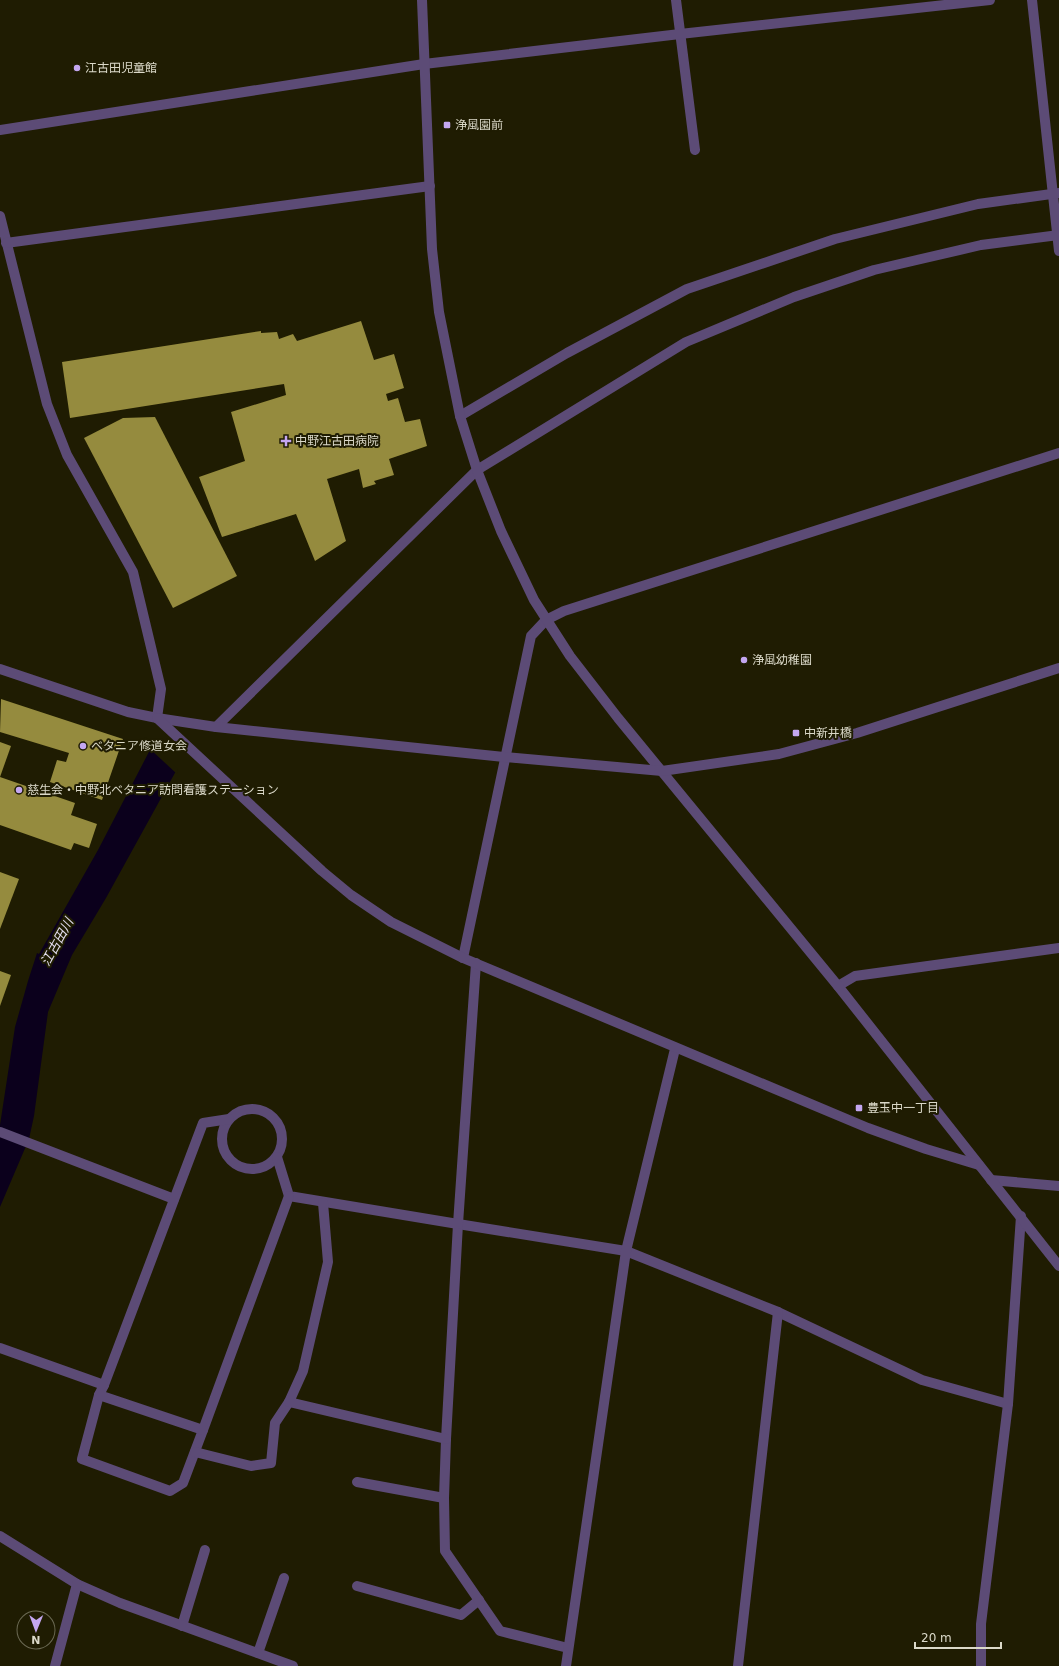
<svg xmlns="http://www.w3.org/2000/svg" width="1059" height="1666" font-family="'DejaVu Sans','Noto Sans JP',sans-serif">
<rect width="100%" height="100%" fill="#1f1c02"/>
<!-- water -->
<path fill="#0b001c" d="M152 746 176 771 106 898 72 955 48 1012 34 1116 29 1139 0 1207V1125L15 1027 28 981 37 953 39 954 98 850Z"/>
<!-- pier -->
<path fill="#1f1c02" d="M151 745H154L178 769 177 774 149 748Z"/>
<!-- building -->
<g fill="#958b3e">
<path d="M361 321 374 360 394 354 404 388 386 394 388 401 398 398 405 422 420 419 427 446 389 459 394 475 374 481 376 484 363 488 359 469 327 479 346 541 315 561 296 514 222 537 199 477 245 461 231 412 286 395 284 384 70 418 62 362 261 331V333L277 332 279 339 293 334 297 341Z"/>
<path d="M155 417 237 576 173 608 84 438 123 418Z"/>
<path d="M1 699 123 739 102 800 50 782 57 760 66 762 69 753 0 732Z"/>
<path d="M0 742 11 746 0 777Z"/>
<path d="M0 777 75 803 71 815 97 824 89 848 74 843 71 850 0 825Z"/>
<path d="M0 872 19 879 0 929Z"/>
<path d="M0 971 11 975 0 1006Z"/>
</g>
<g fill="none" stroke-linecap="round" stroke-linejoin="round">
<!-- service -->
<g stroke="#5c4b76" stroke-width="10">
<path d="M676 0 695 150"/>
<circle cx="252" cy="1139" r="30"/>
<path d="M0 1132 174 1199"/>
<path d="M458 1224 626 1251"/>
<path d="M104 1385 203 1123 229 1119"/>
<path d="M99 1395 82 1459 170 1491 183 1483 203 1430"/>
<path d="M195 1452 251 1466 271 1463 275 1423 289 1402"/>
<path d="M357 1482 444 1498"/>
<path d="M357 1586 461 1615 479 1600"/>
<path d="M182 1626 205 1550"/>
<path d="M258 1653 284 1578"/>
</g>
<!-- pedestrian -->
<path stroke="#5c4b76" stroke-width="10" d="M216 727 477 470"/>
<!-- minor -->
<g stroke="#5c4b76" stroke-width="10">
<path d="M1032 0 1059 251"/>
<path d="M0 130 424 64 680 34 990 0"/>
<path d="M0 216 47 404 67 455 133 572 161 689 157 718"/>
<path d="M6 243 430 186"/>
<path d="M460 416 567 353 687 289 835 239 978 204 1059 193"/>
<path d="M477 470 686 342 794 297 874 270 921 259 981 245 1059 235"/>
<path d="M463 958 531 636 546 620 564 611 1059 453"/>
<path d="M476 963 458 1224 446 1439 444 1498 445 1551 500 1631 568 1648"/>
<path d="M838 986 855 976 1059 948"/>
<path d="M277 1157 289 1196 458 1224"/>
<path d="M991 1180 1059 1186"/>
<path d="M323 1203 328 1262 303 1371 289 1402 446 1439"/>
<path d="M626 1251 778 1312 922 1380 1008 1404"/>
<path d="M0 1348 104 1385 99 1395 203 1430 289 1196"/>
<path d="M0 1536 77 1584 120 1603 293 1666"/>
<path d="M55 1666 77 1584"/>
<path d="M566 1666 626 1251 675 1049"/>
<path d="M738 1666 778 1312"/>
<path d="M981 1666V1624L1008 1404 1021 1216"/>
</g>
<!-- tertiary -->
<g stroke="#5c4b76" stroke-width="10">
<path d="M422 0 432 249 439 312 460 416 477 470 501 531 534 600 570 656 618 718 838 986 1059 1266"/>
<path d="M0 669 128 712 157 718 216 727 504 757 662 771 779 754 857 733 1059 668"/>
<path d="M157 718 322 871 351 895 391 922 463 958 868 1128 926 1149 979 1165"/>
</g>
</g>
<!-- markers -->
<g fill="#c4a7f1" stroke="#1f1c02" stroke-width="1.5">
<circle cx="77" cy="68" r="4"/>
<rect x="443" y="121" width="8" height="8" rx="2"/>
<path d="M284 435h4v4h4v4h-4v4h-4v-4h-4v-4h4z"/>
<circle cx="744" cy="660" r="4"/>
<rect x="792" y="729" width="8" height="8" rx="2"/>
<circle cx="83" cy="746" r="4"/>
<circle cx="19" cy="790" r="4"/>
<rect x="855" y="1104" width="8" height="8" rx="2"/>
</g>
<g text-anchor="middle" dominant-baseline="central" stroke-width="4" stroke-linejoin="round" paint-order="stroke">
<!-- poi labels -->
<g font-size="12" fill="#dbd9c9" stroke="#1f1c02" text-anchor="start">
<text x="85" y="68">江古田児童館</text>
<text x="455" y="125">浄風園前</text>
<text x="295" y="441">中野江古田病院</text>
<text x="752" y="660">浄風幼稚園</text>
<text x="804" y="733">中新井橋</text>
<text x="91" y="746">ベタニア修道女会</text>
<text x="27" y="790">慈生会・中野北ベタニア訪問看護ステーション</text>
<text x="867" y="1108">豊玉中一丁目</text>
</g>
<!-- water labels -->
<g font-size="13" font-style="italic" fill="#e5dff1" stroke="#1f1c02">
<text transform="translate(57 942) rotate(-61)">江古田川</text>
</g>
</g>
<!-- north arrow -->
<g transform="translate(36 1630) rotate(181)"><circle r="19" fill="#1f1c02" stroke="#6a6852"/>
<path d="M0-3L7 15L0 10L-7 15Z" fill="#c4a7f1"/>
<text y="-6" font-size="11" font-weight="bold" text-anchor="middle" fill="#dbd9c9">N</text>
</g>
<!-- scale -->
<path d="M915 1642v6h86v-6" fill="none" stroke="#dbd9c9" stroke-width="2"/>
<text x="921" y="1642" font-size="12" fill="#dbd9c9" stroke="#1f1c02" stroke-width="3" paint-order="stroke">20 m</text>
</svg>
